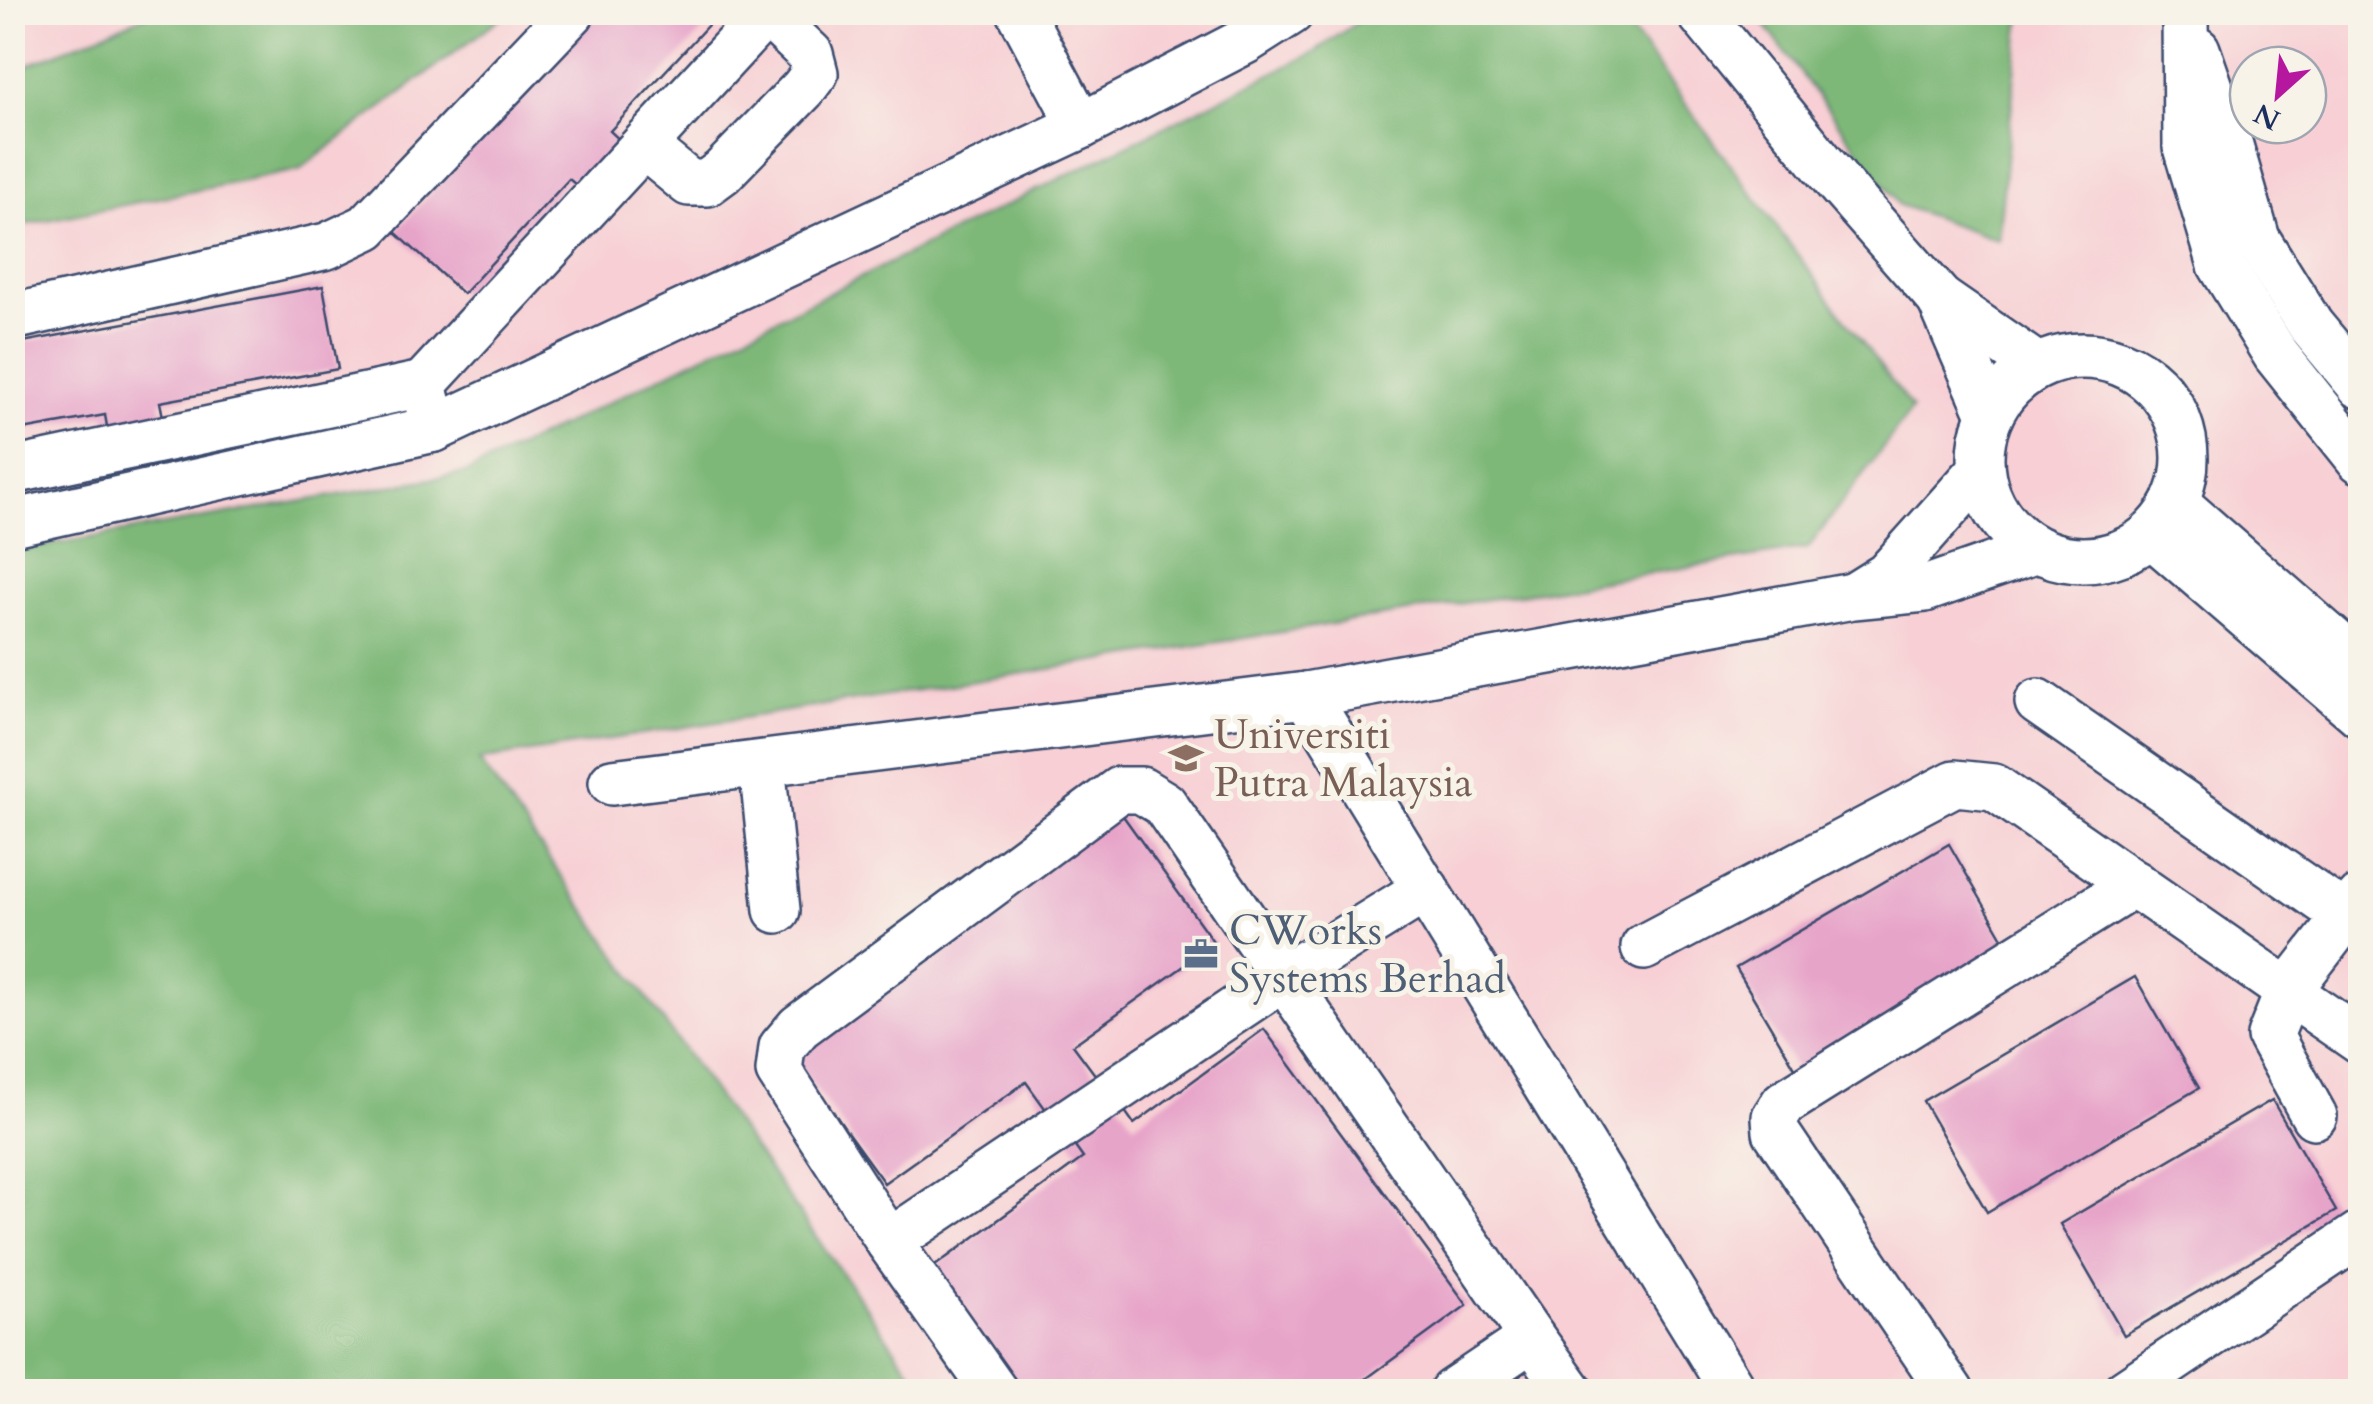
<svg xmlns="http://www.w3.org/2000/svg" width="2373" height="1404" font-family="Cardo,serif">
<rect width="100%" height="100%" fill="#f7f3e8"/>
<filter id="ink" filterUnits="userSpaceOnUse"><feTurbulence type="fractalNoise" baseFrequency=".01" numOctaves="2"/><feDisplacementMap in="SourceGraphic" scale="20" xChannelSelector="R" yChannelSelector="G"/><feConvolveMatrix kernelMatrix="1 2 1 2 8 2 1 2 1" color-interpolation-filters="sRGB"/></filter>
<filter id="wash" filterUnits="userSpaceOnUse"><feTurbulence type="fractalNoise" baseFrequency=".0048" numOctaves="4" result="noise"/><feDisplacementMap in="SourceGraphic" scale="40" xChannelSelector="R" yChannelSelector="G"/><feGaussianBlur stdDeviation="2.25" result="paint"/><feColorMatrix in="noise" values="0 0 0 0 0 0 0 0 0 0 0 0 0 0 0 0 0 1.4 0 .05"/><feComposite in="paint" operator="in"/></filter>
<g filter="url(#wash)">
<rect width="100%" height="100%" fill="#ece0bf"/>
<!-- built -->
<path fill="#f7cfd4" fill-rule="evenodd" d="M12 13H2360V1391H13ZM2248 65H2308V125H2248Z"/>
<!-- forest -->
<g fill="#7eb878" stroke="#4c746b" stroke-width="2.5">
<path d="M1371 12 1618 13 1912 409 1808 548 479 760 925 1391H13V551L466 473 1315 52Z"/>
<path d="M152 13V12L507 13 299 170 13 227V71Z"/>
<path d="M1756 13H2021L1998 240 1899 205Z"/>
</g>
<g id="blocks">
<!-- building -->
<g fill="#e7a4c9">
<path d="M596 12H720L610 131 624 144 582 190 569 179 463 294 395 232Z"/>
<path d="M323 286 338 369 160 402 164 422 108 432 105 415 12 432V344Z"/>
<path d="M1121 813 1215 944 1073 1045 1096 1076 1047 1111 1026 1082 884 1183 788 1050Z"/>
<path d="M1949 844 2013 955 1801 1078 1736 968Z"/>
<path d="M2135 977 2199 1088 1987 1212 1923 1101Z"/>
<path d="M1264 1029 1467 1305 1348 1392H1016L928 1271 1083 1158 1065 1133 1115 1097 1134 1124Z"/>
<path d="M2272 1100 2336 1211 2124 1335 2060 1224Z"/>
</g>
</g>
</g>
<g filter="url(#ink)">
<use href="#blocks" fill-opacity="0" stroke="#3a4a6d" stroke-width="2.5"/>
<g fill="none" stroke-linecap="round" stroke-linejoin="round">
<!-- minor casing -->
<g stroke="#3a4a6d" stroke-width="50">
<g id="minor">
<path d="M1020 12 1081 126"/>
<path d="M1699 12 1839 184 1940 299 2037 366"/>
<path d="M2185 12 2186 147 2221 265 2276 355 2360 460"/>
<path d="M2197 50 2228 139 2257 239 2311 326 2360 385"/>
<path d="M644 146 689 183H707L722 172 803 89 815 73 810 54 767 13"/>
<path d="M1940 299 1990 414"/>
<path d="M12 317 327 246 367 227 572 12"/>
<circle cx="2083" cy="458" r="102"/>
<path d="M434 429 423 384 767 12"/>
<path d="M12 471 423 384"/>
<path d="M2176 503 2360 664"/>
<path d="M12 523 434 429 1081 126 1247 40 1291 12"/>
<path d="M2152 535 2360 714"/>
<path d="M1855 595 1887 575 1981 470"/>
<path d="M1306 695 1734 1392"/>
<path d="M2038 702 2360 926"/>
<path d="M762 764 777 910"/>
<path d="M612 782 1306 695 1853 596 1925 589 2037 550"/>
<path d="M1426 889 1284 977 889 1242 779 1071 782 1047 799 1027 1119 790H1141L1164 804 1532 1338 1571 1392"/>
<path d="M1644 947 1955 783 1994 787 2360 1041"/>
<path d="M2314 1116 2270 1036 2288 991 2360 898"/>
<path d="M889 1242 995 1392"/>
<path d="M1452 1392 1532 1338"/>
<path d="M1951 1392 1776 1132 1775 1117 1784 1103 2135 884"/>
<path d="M2125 1392 2360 1234"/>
</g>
</g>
<!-- minor -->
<use href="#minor" stroke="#fff" stroke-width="45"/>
</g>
</g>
<!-- icons -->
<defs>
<g id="university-bare" transform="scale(2.7)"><path d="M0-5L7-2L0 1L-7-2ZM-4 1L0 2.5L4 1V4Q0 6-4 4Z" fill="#8d6e63" stroke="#f7f3e8" stroke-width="2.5" paint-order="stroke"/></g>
<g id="office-bare" transform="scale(2.7)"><path d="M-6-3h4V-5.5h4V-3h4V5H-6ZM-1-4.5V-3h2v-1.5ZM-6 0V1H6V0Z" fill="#5c6f8a" stroke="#f7f3e8" stroke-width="2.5" paint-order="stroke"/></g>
</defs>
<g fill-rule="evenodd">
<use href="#university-bare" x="1186" y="758"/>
<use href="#office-bare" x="1201" y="954"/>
</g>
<g text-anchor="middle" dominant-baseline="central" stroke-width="10" stroke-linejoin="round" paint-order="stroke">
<!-- education labels -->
<g font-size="42" fill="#785e54" stroke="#f7f3e8" text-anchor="start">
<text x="1214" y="734">Universiti<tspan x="1214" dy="48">Putra Malaysia</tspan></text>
</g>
<!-- service labels -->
<g font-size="42" fill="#4e5e75" stroke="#f7f3e8" text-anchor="start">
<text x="1229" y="930">CWorks<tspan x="1229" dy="48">Systems Berhad</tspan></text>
</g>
</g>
<!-- margin -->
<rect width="2373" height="1404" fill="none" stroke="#f7f3e8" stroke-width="50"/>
<!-- north arrow -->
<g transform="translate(2278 95) rotate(207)"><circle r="48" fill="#f7f3e8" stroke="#9fa5b1" stroke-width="2.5"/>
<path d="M0-8L18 38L0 25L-18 38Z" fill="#b5179e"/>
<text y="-15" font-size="28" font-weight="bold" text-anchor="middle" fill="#1b2f5e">N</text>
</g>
</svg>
